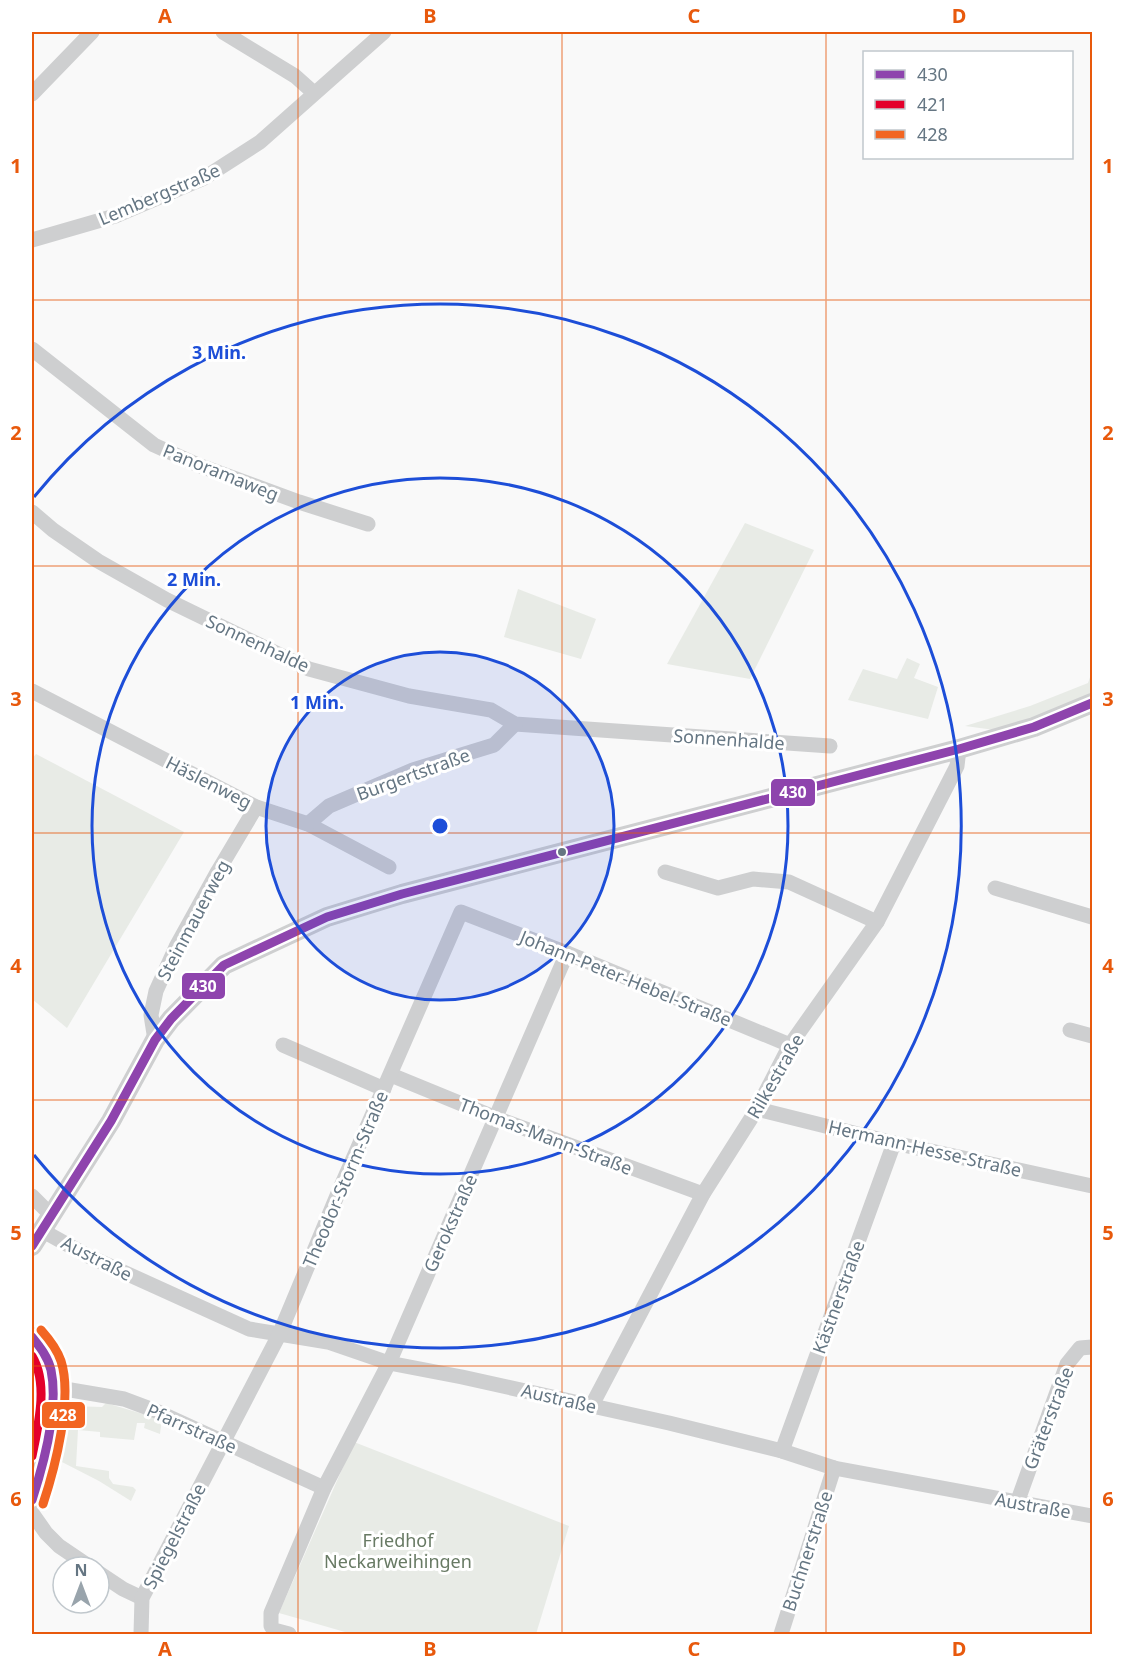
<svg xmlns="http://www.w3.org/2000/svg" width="1124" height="1666" font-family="'Noto Sans',sans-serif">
<rect width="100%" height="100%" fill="#f9f9f9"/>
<!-- green -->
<g fill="#e8ebe6">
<path d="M745 523 814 550 750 679 667 664Z"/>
<path d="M518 589 596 619 581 659 504 637Z"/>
<path d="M907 658 920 664 914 678 938 687 928 719 848 700 863 669 897 679Z"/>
<path d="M1092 671V697L1002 731 965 726 1030 706 1088 683Z"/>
<path d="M36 754 184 832 67 1028 32 999V759Z"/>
<path d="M106 1403 160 1419 161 1426 160 1434 144 1428 145 1423H137L134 1440 100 1437V1432L78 1430 76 1466 109 1471V1478L113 1484 133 1487 136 1490 131 1501 99 1481 60 1461C59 1443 60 1421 71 1406L102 1407Z"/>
<path d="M354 1442 569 1526 536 1634H352L279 1613Z"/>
</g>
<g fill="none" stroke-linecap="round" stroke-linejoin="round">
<!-- minor -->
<g stroke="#cecfd0" stroke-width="15">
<path d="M223 32 295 76 314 93"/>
<path d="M32 94 92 32"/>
<path d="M32 240 115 216 204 178 260 142 384 32"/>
<path d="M32 349 154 445 198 465 299 502 368 524"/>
<path d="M32 512 53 530 98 561 167 600 309 669 409 696 491 710 515 724 830 746"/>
<path d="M32 691 256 807 308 824 389 867"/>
<path d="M308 824 329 806 413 770 494 745 515 724"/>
<path d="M665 872 718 888 753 879 789 882 877 922"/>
<path d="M995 888 1092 917"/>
<path d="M1070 1030 1092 1036"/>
<path d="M155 1040 151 1015 156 991 176 947 218 871 256 807"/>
<path d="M283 1045 384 1089"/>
<path d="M391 1075 496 1118 703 1194"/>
<path d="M757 1109 894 1143 1092 1186"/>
<path d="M32 1196 52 1216"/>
<path d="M43 1231 88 1256 249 1329 328 1342 389 1363 462 1377 669 1423 782 1451 834 1468 1092 1516"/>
<path d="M53 1387 124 1399 156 1411 324 1488"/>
<path d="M592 1405 703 1194 757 1109 790 1045 877 922 957 766 959 749"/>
<path d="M782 1451 894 1143"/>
<path d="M1017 1503 1067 1364 1080 1348 1092 1347"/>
<path d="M32 1513 46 1533 59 1546 90 1567"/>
<path d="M99 1573 123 1589 142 1598"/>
<path d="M141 1634 142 1598 279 1335 339 1191 461 912 567 953 790 1045"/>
<path d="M289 1634 274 1630 271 1626V1613L324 1488 389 1363 567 953"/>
<path d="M781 1634 834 1468"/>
</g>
<!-- tertiary -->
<g stroke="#cecfd0" stroke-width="20">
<path d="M32 1246 111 1121 155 1040 171 1019 224 965 327 917 402 894 959 749 1034 727 1092 703"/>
<path d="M32 1337C40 1347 48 1357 51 1370 58 1398 42 1473 32 1500"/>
</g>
<!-- bus-1 casing -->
<g stroke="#fff" stroke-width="14">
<g id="bus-1">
<path d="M32 1246 111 1121 155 1040 171 1019 224 965 327 917 402 894 959 749 1034 727 1092 703"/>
<path d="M32 1337C40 1347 48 1357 51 1370 59 1408 44 1463 32 1500"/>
</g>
</g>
<!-- bus-2 casing -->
<g stroke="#fff" stroke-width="14">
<path id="bus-2" d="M32 1356C49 1384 38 1426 32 1456"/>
</g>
<!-- bus-3 casing -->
<g stroke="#fff" stroke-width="14">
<path id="bus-3" d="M41 1330C49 1339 57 1349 61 1361 73 1398 55 1468 43 1504"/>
</g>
<!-- bus-1 -->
<use href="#bus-1" stroke="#8e44ad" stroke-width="9"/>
<!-- bus-2 -->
<use href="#bus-2" stroke="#e4002b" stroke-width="9"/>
<!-- bus-3 -->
<use href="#bus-3" stroke="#f26522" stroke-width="9"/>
</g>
<!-- grid -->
<path fill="none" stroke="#e8590c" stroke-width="1.5" stroke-opacity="0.55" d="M298 32V1634M562 32V1634M826 32V1634M32 300H1092M32 566H1092M32 833H1092M32 1100H1092M32 1366H1092"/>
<!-- distance rings -->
<circle cx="440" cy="826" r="174" fill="#1d4ed8" fill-opacity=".12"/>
<g fill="none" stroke="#1d4ed8" stroke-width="3">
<circle cx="440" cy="826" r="174"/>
<circle cx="440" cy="826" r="348"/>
<path d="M34 497A522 522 0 1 1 34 1155"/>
</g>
<!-- markers -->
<circle fill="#657683" stroke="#fff" stroke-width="2" cx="562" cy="852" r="5"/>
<g text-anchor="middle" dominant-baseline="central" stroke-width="6" stroke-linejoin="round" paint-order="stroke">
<!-- street labels -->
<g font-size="18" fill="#657683" stroke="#fff">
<text transform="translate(159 194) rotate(-23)">Lembergstraße</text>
<text transform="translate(221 472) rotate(22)">Panoramaweg</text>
<text transform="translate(258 643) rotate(25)">Sonnenhalde</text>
<text transform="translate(729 739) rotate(4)">Sonnenhalde</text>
<text transform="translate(413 774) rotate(-20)">Burgertstraße</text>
<text transform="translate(209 782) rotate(27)">Häslenweg</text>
<text transform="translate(193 920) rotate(-62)">Steinmauerweg</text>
<text transform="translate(626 978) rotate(22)">Johann-Peter-Hebel-Straße</text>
<text transform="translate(775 1076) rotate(-60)">Rilkestraße</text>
<text transform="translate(546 1136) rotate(21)">Thomas-Mann-Straße</text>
<text transform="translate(925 1148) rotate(13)">Hermann-Hesse-Straße</text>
<text transform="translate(345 1179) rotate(-67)">Theodor-Storm-Straße</text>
<text transform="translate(450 1223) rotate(-66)">Gerokstraße</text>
<text transform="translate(97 1258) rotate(27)">Austraße</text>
<text transform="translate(838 1297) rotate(-70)">Kästnerstraße</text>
<text transform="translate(559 1398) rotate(13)">Austraße</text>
<text transform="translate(1048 1418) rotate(-69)">Gräterstraße</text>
<text transform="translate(192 1428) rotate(24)">Pfarrstraße</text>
<text transform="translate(1033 1505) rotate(10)">Austraße</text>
<text transform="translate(174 1536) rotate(-63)">Spiegelstraße</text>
<text transform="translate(807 1551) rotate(-72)">Buchnerstraße</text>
</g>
<!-- park labels -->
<g font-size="18" fill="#687a64" stroke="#fff">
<text x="398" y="1540">Friedhof<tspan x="398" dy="21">Neckarweihingen</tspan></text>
</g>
</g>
<circle cx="440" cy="826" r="9" fill="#1d4ed8" stroke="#fff" stroke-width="3"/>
<g font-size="18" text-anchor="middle" font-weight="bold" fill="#1d4ed8" stroke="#fff" stroke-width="6" stroke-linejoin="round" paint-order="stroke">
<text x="219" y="359">3 Min.</text>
<text x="194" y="586">2 Min.</text>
<text x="317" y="709">1 Min.</text>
</g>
<g stroke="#fff" stroke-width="2">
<rect x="770" y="778" width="46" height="29" rx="6" fill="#8e44ad"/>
<rect x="181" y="972" width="45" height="28" rx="6" fill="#8e44ad"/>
<rect x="41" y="1401" width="45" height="28" rx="6" fill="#f26522"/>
</g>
<g font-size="16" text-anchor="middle" font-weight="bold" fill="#fff">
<text x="793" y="798">430</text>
<text x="203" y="992">430</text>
<text x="63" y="1421">428</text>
</g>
<!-- border -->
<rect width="1124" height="1666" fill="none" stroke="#ffffff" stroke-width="66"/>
<!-- legend -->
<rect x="863" y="51" width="210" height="108" fill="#ffffff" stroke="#c1c8cd" stroke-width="1.5"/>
<rect x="875" y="70" width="30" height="9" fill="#8e44ad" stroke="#c1c8cd" stroke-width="1.5"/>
<text x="917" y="81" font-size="18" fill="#657683">430</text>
<rect x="875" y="100" width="30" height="9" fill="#e4002b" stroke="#c1c8cd" stroke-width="1.5"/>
<text x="917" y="111" font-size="18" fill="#657683">421</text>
<rect x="875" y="130" width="30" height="9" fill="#f26522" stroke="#c1c8cd" stroke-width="1.5"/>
<text x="917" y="141" font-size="18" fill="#657683">428</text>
<!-- north arrow -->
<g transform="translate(81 1585)"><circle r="28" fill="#ffffff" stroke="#c1c8cd" stroke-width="1.5"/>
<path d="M0-4.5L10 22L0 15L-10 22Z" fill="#99a4ac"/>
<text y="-9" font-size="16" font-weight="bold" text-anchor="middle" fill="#657683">N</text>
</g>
<rect x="33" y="33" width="1058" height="1600" fill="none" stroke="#e8590c" stroke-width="2"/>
<g font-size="20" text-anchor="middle" font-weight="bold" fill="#e8590c">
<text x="165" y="23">A</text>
<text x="430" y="23">B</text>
<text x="694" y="23">C</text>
<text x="959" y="23">D</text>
<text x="16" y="173">1</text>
<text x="1108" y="173">1</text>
<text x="16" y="440">2</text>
<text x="1108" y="440">2</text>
<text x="16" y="706">3</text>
<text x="1108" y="706">3</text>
<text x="16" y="973">4</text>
<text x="1108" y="973">4</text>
<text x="16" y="1240">5</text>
<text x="1108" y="1240">5</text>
<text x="16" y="1506">6</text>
<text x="1108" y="1506">6</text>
<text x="165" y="1656">A</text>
<text x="430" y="1656">B</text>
<text x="694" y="1656">C</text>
<text x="959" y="1656">D</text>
</g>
</svg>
